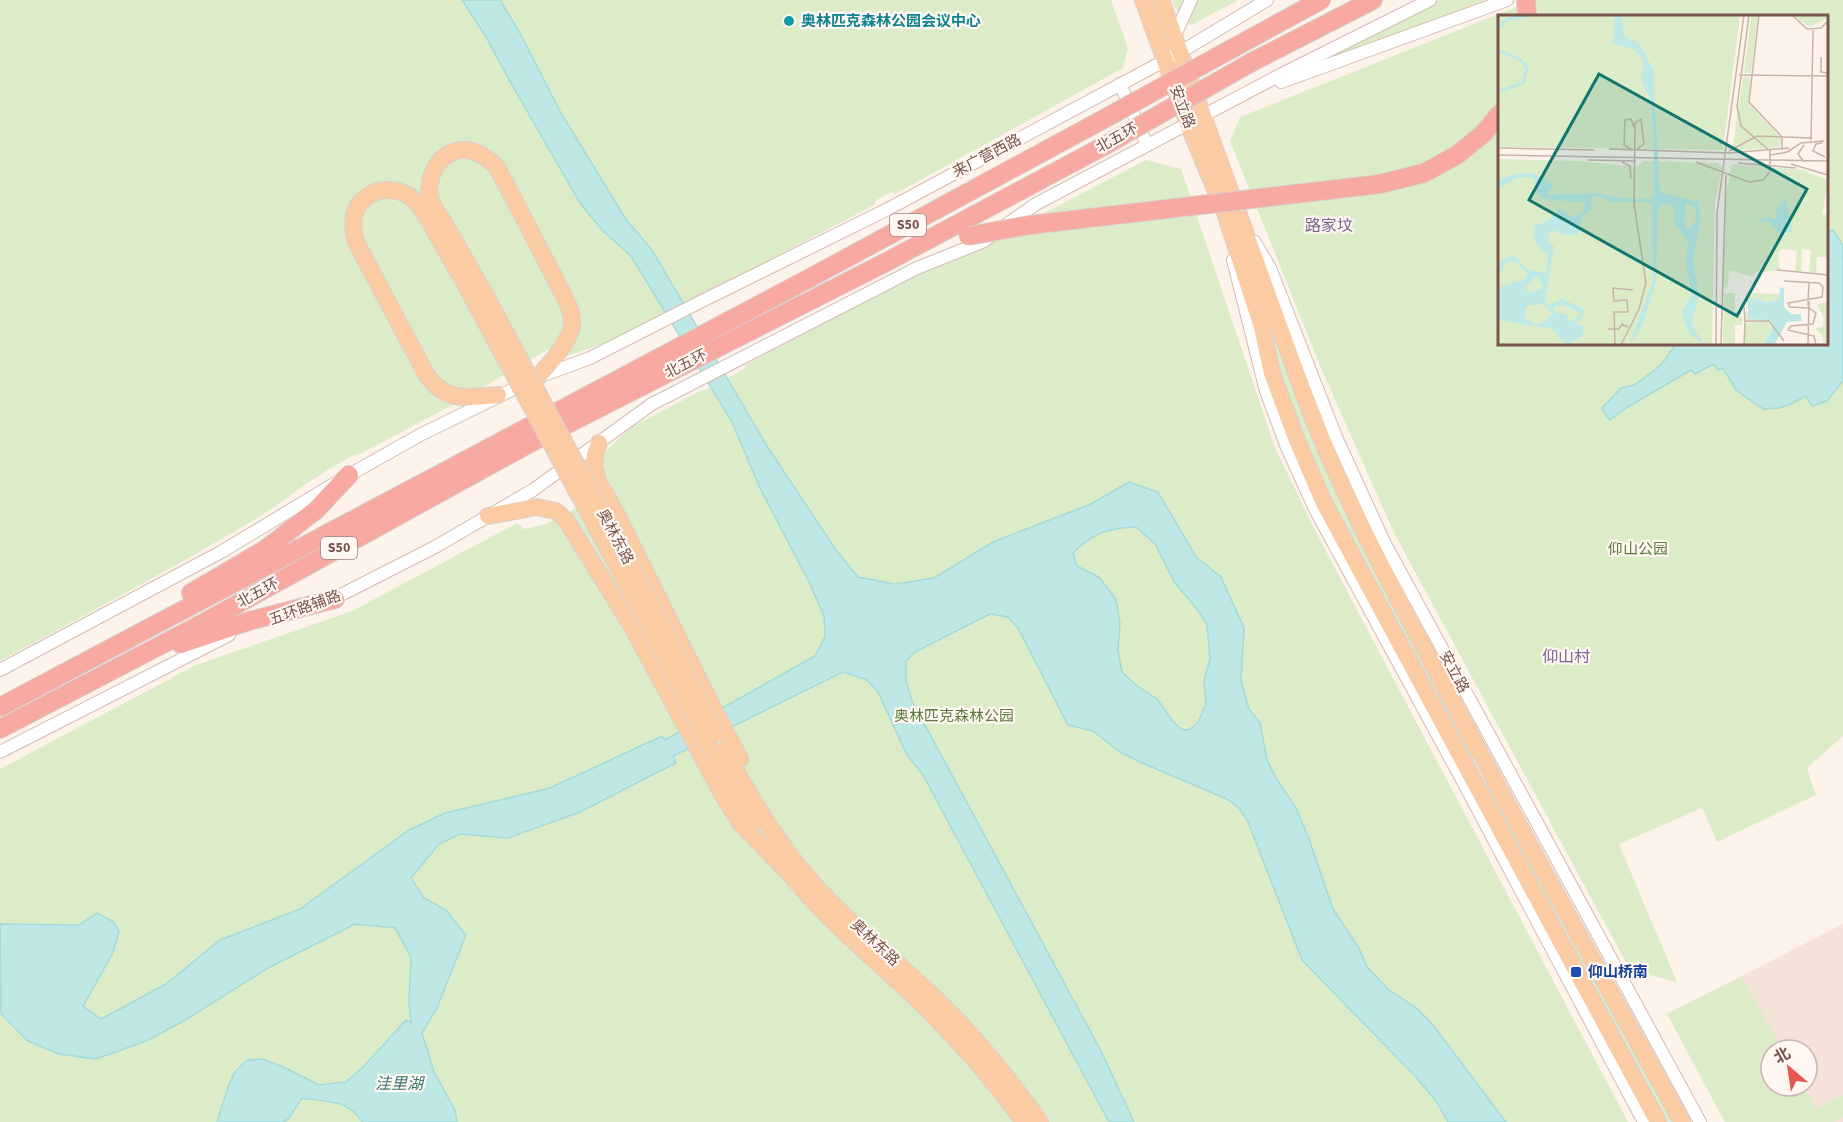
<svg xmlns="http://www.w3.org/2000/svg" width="1843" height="1122" font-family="'Source Sans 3','Noto Sans SC',sans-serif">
<rect width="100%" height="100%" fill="#fdf3eb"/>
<!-- residential -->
<path fill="#f5e3d9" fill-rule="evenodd" d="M1843 924V1122H1725L1667 1014ZM1771 1050H1807V1086H1771Z"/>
<!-- green -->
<g fill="#ddecc8" fill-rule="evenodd">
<path d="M0 0H1111L1128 48 1123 68 895 194 891 192 875 201 874 205 628 335 567 356 556 345 449 407 358 455 356 454C316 474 283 503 244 526 164 573 82 617 0 661Z"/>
<path d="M1172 0H1239L1191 25 1174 7Z"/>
<path d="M1440 0H1484L1335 60 1332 56Z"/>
<path d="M1534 0H1843V736L1807 768 1816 795 1717 842 1702 808 1619 844 1677 982 1630 970 1394 533 1321 368 1230 141 1240 117ZM1500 16H1826V344H1500Z"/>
<path d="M1146 160 1181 169 1275 448 1320 540 1628 1122H0V769L196 665 352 611 517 523 524 529 546 524 613 489 599 463 606 451 630 428 702 390 703 391 746 368 745 365 919 273 1002 235Z"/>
<path d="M1264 302 1475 753 1471 756H1467L1352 546 1294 418 1277 362Z"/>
<path d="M1488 778 1673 1122H1660L1481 782Z"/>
<path d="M1742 977 1783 1050H1771V1086H1803L1816 1109 1843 1095V1117L1834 1122H1725L1667 1014Z"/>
</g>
<!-- water -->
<g fill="#bee8e6" stroke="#a4dad8" stroke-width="1.5" fill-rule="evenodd">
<path d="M462 0H500L520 33 561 113 625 218 652 250 767 446 836 550 858 577 895 584 934 578 993 542 1091 504 1129 482 1158 492 1196 557 1221 577 1244 628 1241 680 1249 709 1260 723 1267 760 1276 778 1296 808 1309 839 1333 909 1359 948 1367 967 1389 990 1418 1009 1433 1025 1506 1122H1448L1436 1101 1415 1076 1302 960 1248 822 1240 809 1227 799 1142 763 1120 752 1093 731 1068 725 1018 628 1008 617 990 614 915 652 906 661V680L912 701 1102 1053 1134 1122H1109L923 775 907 755 878 692 867 680 843 672 673 756 676 763 580 812 508 838 460 834 439 844 411 878 424 898 446 910 466 935 437 1008 422 1033 434 1072 455 1110 457 1122H362C349 1099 325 1102 302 1098L289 1118 284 1122H217L227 1090 234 1073 247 1060 262 1059 281 1066 319 1085 346 1082 364 1066 406 1020 411 1023 409 1002 411 957 395 928 355 924 268 968 182 1022 146 1041 96 1059 59 1054 28 1041 1 1014 0 924 79 925 97 913 114 922 119 931 113 953 83 1006 101 1019 166 984 220 940 300 909 409 830 445 813 550 788 662 736 665 740 815 656 825 637 824 616 810 584 760 488 732 422 631 256 602 230 580 203 512 85 486 37ZM1136 527 1155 544 1175 583 1196 608 1207 624 1210 659 1204 681 1206 704 1197 724 1188 730 1181 729 1173 721 1157 699 1136 685 1122 672 1118 650 1120 624 1116 599 1099 577 1077 566 1073 553C1093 533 1108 528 1136 527Z"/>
<path d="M1833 230 1843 245V255L1842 257 1843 259V381L1827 401 1812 406 1806 396 1791 404 1779 408 1763 409 1736 390 1723 368 1718 370 1714 364 1695 374 1691 370 1626 408 1610 420 1606 415 1602 408 1621 388 1634 385 1655 370 1664 361 1676 344H1826L1827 233Z"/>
</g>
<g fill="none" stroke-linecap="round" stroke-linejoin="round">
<!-- minor casing -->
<g stroke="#d3bbb2" stroke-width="14">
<g id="minor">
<path d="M1174 37 1191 0"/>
<path d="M1281 82 1507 0"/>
<path d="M1120 84 1147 145"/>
<path d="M1254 241 1270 268 1336 437 1384 542 1700 1122"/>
<path d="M1233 260 1266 391 1286 445 1315 509 1460 776 1644 1122"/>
<path d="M327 602 435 547 533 490 652 404 917 268 982 242 1036 204 1284 73 1430 0"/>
<path d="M0 670 221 552 349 475 422 434 538 377 590 358 702 301 888 209 1179 53 1267 0"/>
<path d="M0 752 229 635"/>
</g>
</g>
<!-- major casing -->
<g stroke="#d9cfcd" stroke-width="18">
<g id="major">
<path d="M1143 0 1188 124 1225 213 1262 327 1272 373 1296 438 1324 503 1658 1122"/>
<path d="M1161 0 1307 403C1348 509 1403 608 1456 708 1530 847 1606 985 1682 1122"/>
<path d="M480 285C468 265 457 245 445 224 441 217 433 208 431 200 426 180 435 157 456 151 472 146 486 157 497 167L562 292C567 302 573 313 572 324 571 341 549 364 538 377"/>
<path d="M466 286C455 266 443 246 432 226 427 219 423 209 417 203 404 188 380 185 364 199 351 210 352 227 356 242L426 374C447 404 466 397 498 395"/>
<path d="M599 443 595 454 594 467 598 481 616 513 714 710 740 759"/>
<path d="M488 516 536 507 556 511 566 520 631 625 725 799 741 824 787 871"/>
<path d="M724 751C747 789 768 828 796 863 836 914 890 955 937 1000 976 1037 1009 1079 1040 1122"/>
<path d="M714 755 752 822"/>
<path d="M781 862C822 919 880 962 929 1011 964 1046 995 1082 1024 1122"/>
</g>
</g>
<!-- highway casing -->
<g stroke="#d9cfcd" stroke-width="20">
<g id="highway">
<path d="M1526 0 1527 16"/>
<path d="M1235 47 1321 0"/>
<path d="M1252 62 1373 0"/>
<path d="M191 593 266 549 316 510 349 475"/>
<path d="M181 644 249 621 335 599"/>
<path d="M0 707 808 279 1091 126"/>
<path d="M0 729 205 622 530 443 892 259 1102 147"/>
</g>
</g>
<!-- minor -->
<use href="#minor" stroke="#fff" stroke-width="12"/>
<!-- major -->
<use href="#major" stroke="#fbcba3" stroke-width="16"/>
<!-- highway -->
<use href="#highway" stroke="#f7a9a2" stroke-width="18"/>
<!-- major-bridge casing -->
<g stroke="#d9cfcd" stroke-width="18" stroke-linecap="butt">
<g id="major-bridge">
<path d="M480 285 659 618 716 734"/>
<path d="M466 286 649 625 714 755"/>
</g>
</g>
<!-- highway-bridge casing -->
<g stroke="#d9cfcd" stroke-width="20" stroke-linecap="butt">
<g id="highway-bridge">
<path d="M1091 126 1235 47"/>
<path d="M1102 147 1252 62"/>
<path d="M968 236 1030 225 1380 184 1424 173 1457 155 1484 133 1500 113"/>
</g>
</g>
<!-- major-bridge -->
<use href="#major-bridge" stroke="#fbcba3" stroke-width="16"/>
<!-- highway-bridge -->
<use href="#highway-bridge" stroke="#f7a9a2" stroke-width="18"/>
</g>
<!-- markers -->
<circle fill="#0f9aa8" stroke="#fff7f2" stroke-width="2" cx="789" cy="21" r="6"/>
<rect fill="#1a4fb4" stroke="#fff7f2" stroke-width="2" x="1570" y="966" width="12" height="12" rx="3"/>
<g text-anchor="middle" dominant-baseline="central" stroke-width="4.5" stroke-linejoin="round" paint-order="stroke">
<!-- shield labels -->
<g fill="#fff7f2" stroke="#a1857e" stroke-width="1.5">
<rect x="890" y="214" width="36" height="22" rx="4.5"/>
<rect x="321" y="537" width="36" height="22" rx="4.5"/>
</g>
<g font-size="14" font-weight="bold" fill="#79544c">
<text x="908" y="225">S50</text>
<text x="339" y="548">S50</text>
</g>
<!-- culture labels -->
<g font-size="15" font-weight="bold" fill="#0d838f" stroke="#fff7f2" text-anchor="start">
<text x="801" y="21">奥林匹克森林公园会议中心</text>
</g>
<!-- street labels -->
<g font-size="15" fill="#79544c" stroke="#fff7f2">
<text transform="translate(1182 107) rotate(69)">安立路</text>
<text transform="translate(1117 138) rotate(-29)">北五环</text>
<text transform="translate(987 156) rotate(-28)">来广营西路</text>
<text transform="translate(686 364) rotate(-27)">北五环</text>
<text transform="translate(615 537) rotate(62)">奥林东路</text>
<text transform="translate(258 593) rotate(-29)">北五环</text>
<text transform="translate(305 608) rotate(-20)">五环路辅路</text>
<text transform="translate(1454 672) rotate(62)">安立路</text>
<text transform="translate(875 943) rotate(43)">奥林东路</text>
</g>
<!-- park labels -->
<g font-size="15" fill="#5c7941" stroke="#fff7f2">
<text x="1638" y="549">仰山公园</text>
<text x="954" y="716">奥林匹克森林公园</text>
</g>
<!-- transit labels -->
<g font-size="15" font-weight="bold" fill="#164399" stroke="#fff7f2" text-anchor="start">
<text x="1588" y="972">仰山桥南</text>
</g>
<!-- neighbourhood labels -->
<g font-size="16" fill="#7c6595" stroke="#fff7f2">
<text x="1329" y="226">路家坟</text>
<text x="1566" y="657">仰山村</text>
</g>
<!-- water labels -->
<g font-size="16" font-style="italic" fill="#3c7676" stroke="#fff7f2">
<text x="399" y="1084">洼里湖</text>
</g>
</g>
<!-- overview -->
<g transform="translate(1498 15)">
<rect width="330" height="330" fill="#fdf3eb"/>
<path d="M0 0H242L225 135 0 132ZM253 0H260L253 58H246ZM295 0H330V3L312 12ZM245 62H252L251 89 283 123 282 132 234 136ZM0 144 82 146 139 152 146 146 220 148 224 152 217 189 214 330H0ZM234 149 304 155 330 165 324 200H330V242H319L318 258 311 257 313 235 304 234 303 256H297L299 236 284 234 280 237 282 255 257 258 256 262 231 255 229 274 224 270 227 183ZM226 278H237V297L245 298 237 301H244V310H237V330H225ZM249 278 282 279 281 284 268 288 258 283 249 286V297L271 303 275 310 272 306 248 305ZM330 286V330H326L324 320 317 314 325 311 326 303 319 290ZM270 306 274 316 264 330H247V308Z" fill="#ddecc8"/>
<path d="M117 0H124L126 20 142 30 155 54 162 177 201 187 202 207 195 245 201 282 193 308 206 330 192 319 186 307 184 296 194 279 188 249 190 228 176 207V191L164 189 160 195 158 266 145 309 131 330 155 265 154 187H116L98 181 93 184 95 193 84 202 80 220H63L58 215 51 218 50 226 56 231 47 287 52 289 64 284 86 294 85 302 77 308 87 312 84 321 68 330 54 314 0 305V273L27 264 30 259 19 248 10 246 0 261 3 245 15 240 30 254 48 258 50 241 36 226V210L45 208 63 194 72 202 84 199 88 188 46 184 39 178 36 164 30 162 19 163 0 174V164L23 158 37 159 56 170 49 180 95 178 130 184H152L156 180V127L153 85 143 65 146 47 138 35 115 28ZM188 188 197 192 198 205 190 215 186 205ZM37 262 41 263 45 273 30 278 28 272ZM45 289 54 298 47 307 38 310 26 302 28 291ZM57 291H69L84 299 72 307 68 299 55 297ZM288 183 295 217 280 218 272 207H257L270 202 279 205 278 195ZM282 272 286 273V292L293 299H303L304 306 289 307 276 330H264L274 316 273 305 251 304 249 286 258 283 268 288 281 284Z" fill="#bee8e6" fill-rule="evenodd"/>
<path fill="none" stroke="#bee8e6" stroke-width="3" d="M0 13 10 4 29 1M0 35 23 45 29 53 25 68 0 77"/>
<path fill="none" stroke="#c8b3ab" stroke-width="1.5" d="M261 0 251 87 284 122V133M294 0 309 14 323 13 330 6M323 42V57L330 58M241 60 330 61M239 92 251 0M313 125 315 15M324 128 318 129 315 136 327 142M0 133 96 135M111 134 231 138 291 133M133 134 126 130 127 105 133 104 136 112M231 136 259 121 313 123M0 140 330 146M273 140 289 137 303 128 326 126M90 145 138 146M124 147 132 151 133 164M198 147 251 167 265 165 272 157V136L243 111 239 91M306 147 300 139 306 130M240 148 298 153M293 149 330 160M279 255 330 260M286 266 321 268 325 272 324 282 290 288 292 292 311 293 318 298 315 309 293 311 290 315 316 321 318 330M310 286 311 268M246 292 247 306H271L286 326M110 314H121L124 309 130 312M117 329 116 297H130L129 285 116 286 115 273 135 275M123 330 141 294 148 268 136 189 137 108 143 104 146 129 138 135M218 330 219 198 246 0M223 330 228 160M246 330 247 306M310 330 311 287 310 286V291"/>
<path fill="#0f766e" fill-opacity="0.15" stroke="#0f766e" stroke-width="3" d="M101 59 309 174 239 301 31 185Z"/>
<rect width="330" height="330" fill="none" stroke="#79544c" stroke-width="3"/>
</g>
<!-- north arrow -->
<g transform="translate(1789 1068) rotate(331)"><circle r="28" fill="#fff7f2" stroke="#c9b6b0" stroke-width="1.5"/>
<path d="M0-4.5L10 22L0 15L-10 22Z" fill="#e7564f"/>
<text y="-9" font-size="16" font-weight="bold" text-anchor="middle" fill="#79544c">北</text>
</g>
</svg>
